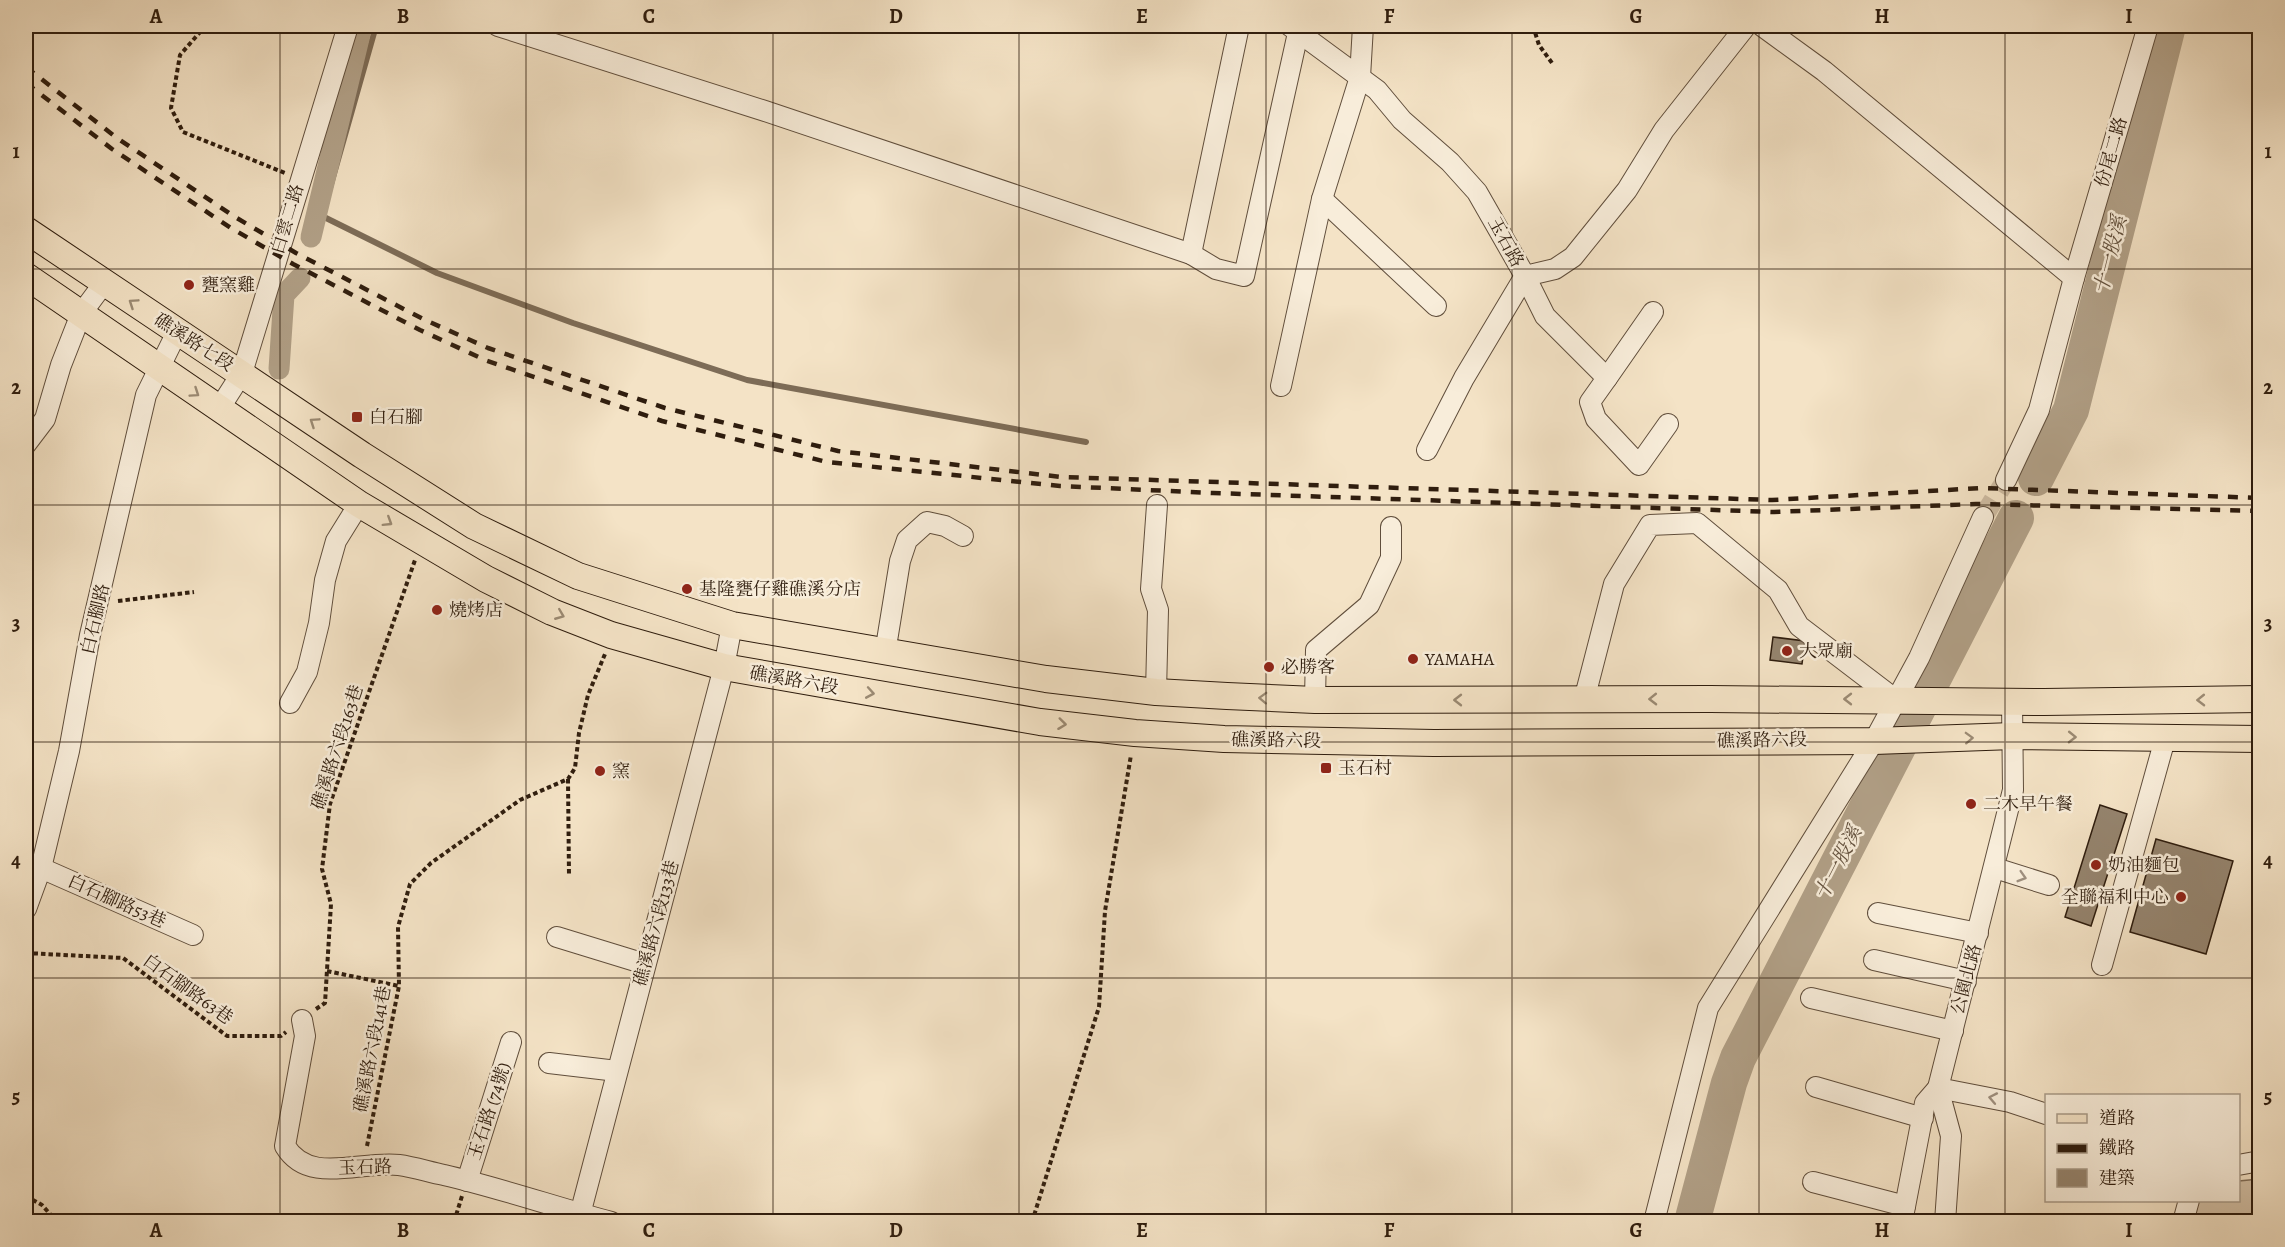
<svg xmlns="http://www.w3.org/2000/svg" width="2285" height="1247" font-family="Alegreya,'Noto Serif TC',serif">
<rect width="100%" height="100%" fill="#f4e3c6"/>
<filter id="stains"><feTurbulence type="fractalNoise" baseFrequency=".00333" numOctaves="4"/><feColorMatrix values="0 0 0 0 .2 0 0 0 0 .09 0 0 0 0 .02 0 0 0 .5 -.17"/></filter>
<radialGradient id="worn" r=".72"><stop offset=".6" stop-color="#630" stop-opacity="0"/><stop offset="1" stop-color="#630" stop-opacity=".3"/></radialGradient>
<!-- green -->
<path fill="#d3c1a7" stroke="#816f5a" stroke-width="1.5" d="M2259 1179V1221L2184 1222 2192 1201 2238 1200 2239 1181Z"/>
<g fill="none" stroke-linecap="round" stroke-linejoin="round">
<!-- stream -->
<g stroke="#7d6c57" stroke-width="6">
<path d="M316 216H322L376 26"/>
<path d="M322 216 437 273 573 323 747 380 1086 442"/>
</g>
<!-- canal -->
<g stroke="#b1a087" stroke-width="21">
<path d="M311 237 362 26"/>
<path d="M279 369 284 295 300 278"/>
</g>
<!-- river -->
<g stroke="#b1a087" stroke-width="36">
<path d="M2036 478 2071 410 2168 26"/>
<path d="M1692 1222 1729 1083 1738 1058 2016 518"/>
</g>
</g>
<!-- building -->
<g fill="#95846e" stroke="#2f1d0e" stroke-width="1.5">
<path d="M1773 637 1805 641 1802 664 1770 660Z"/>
<path d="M2100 805 2127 814 2091 926 2065 917Z"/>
<path d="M2156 839 2233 861 2206 954 2130 932Z"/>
</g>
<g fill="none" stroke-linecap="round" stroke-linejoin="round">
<!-- minor-tunnel -->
<path stroke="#cdbba1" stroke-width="20" stroke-dasharray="20 10" stroke-linecap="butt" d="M1983 517 2006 480"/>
<!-- minor casing -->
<g stroke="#604e3c" stroke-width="22">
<g id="minor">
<path d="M498 26 765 111 1191 254 1239 26"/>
<path d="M1290 26 1377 90 1402 120 1450 162 1477 192 1525 276 1555 269 1573 257 1627 190 1664 130 1746 26"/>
<path d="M1762 26 1824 71 2074 278"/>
<path d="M1322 199 1436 306"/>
<path d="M1191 254 1216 269 1244 276 1298 33"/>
<path d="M1525 276 1545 316 1607 378 1590 402 1596 419 1639 465 1668 424"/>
<path d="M1607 378 1653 312"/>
<path d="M1281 386 1322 199 1360 77 1363 26"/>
<path d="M219 409 242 373 348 26"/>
<path d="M26 444 45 419 61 365 81 314 104 283"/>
<path d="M1427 450 1464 378 1525 276"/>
<path d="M2006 480 2039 410 2074 278 2148 26"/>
<path d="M885 653 900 561 907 540 927 522 945 526 963 536"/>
<path d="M1156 692 1158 610 1151 589 1157 505"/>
<path d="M1315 700 1316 650 1369 605 1391 558V527"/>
<path d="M1584 700 1614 584 1650 525 1697 523 1778 590 1799 626 1896 700"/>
<path d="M290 703 307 672 319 623 325 580 336 541 359 504"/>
<path d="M41 868 193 935"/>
<path d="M1995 868 2049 885"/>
<path d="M26 909 41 868 69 751 90 635 146 395 177 332"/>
<path d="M1878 913 1978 933"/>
<path d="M557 937 645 964"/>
<path d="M1874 960 1966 981"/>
<path d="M2102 965 2165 739"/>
<path d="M1811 998 1953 1031"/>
<path d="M302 1020 305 1036 285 1146C309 1186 361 1160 399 1165 414 1167 429 1172 444 1175 500 1188 555 1207 611 1222"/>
<path d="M549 1063 617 1071"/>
<path d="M1816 1087 1923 1118"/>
<path d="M2238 1165 2260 1161"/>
<path d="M467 1181 511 1042"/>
<path d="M1813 1182 1905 1206"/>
<path d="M578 1222 724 667 732 625"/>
<path d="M1654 1222 1708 1008 1874 741 1919 658 1983 517"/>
<path d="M1902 1222 1925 1103 1938 1088 2010 1102 2046 1114"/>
<path d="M1945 1222 1951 1136 1938 1088 2013 790 2012 701"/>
<path d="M2183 1222 2189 1200"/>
</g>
</g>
<!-- major casing -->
<g stroke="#2f1d0e" stroke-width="28">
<g id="major">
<path d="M26 230 362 455 474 526 578 576 732 625 1046 679 1156 692 1227 696 1315 700 1710 699 2044 702 2260 699"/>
<path d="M26 276 359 504 486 579 552 612 611 635 724 667 1040 722 1135 733 1224 739 1434 743 1874 741 2013 736 2260 739"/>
</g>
</g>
<!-- path -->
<g stroke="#2f1d0e" stroke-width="4" stroke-dasharray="4.5 3" stroke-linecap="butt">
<path d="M1533 26 1539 45 1552 63"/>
<path d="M201 31 180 55 171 108 183 132 285 173"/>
<path d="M118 601 194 592"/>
<path d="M568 779 569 876"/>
<path d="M26 953 123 958 227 1036H281L286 1032"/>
<path d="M327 971 399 986"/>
<path d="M316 1009 325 1003 331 904 322 869 330 804 415 560"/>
<path d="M367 1146 399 986 398 927 410 884 431 863 520 800 568 779 575 768 579 733 588 695 605 654"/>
<path d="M26 1196 42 1205 50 1214 49 1222"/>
<path d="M454 1222 462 1196"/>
<path d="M1032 1222 1099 1007 1105 911 1131 755"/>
</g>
<!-- minor -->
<use href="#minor" stroke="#f8edda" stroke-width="20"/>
<!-- major -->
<use href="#major" stroke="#f4e3c6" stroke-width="26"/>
<!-- rail -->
<g stroke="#2f1d0e" stroke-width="4.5" stroke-dasharray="10 10" stroke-linecap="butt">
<path d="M26 67 117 138 235 217 296 253 423 319 488 348 665 408 838 451 1061 477 1772 500 1982 488 2260 498"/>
<path d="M26 83 112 149 231 228 293 264 420 330 485 360 662 421 827 462 1060 486 1213 493 1774 512 1976 504 2260 511"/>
</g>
</g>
<!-- one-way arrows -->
<defs><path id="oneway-chevron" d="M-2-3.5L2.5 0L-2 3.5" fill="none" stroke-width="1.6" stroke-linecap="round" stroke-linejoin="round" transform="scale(1.5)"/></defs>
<g stroke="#9b8a73">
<use href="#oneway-chevron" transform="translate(133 303) rotate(-146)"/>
<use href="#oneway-chevron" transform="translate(195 393) rotate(34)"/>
<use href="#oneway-chevron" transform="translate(314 422) rotate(-146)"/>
<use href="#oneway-chevron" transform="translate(388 522) rotate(32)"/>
<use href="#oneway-chevron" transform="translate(560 615) rotate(22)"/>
<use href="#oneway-chevron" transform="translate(870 693) rotate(10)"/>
<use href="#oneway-chevron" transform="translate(1263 698) rotate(-178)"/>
<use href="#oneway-chevron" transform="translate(1653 699) rotate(179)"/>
<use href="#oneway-chevron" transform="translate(1848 699) rotate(-180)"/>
<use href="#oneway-chevron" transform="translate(1458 700) rotate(180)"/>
<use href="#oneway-chevron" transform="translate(2201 700) rotate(179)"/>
<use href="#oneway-chevron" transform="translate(1062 724) rotate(7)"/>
<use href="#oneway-chevron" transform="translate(2072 737) rotate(1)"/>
<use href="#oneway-chevron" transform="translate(1969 738) rotate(-2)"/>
</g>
<g stroke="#9e8f7e">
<use href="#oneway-chevron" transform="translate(2022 877) rotate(17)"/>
<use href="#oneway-chevron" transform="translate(1993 1098) rotate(-169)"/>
</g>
<!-- grid -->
<path fill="none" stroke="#2f1d0e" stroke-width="1.5" stroke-opacity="0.55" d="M280 26V1222M526 26V1222M773 26V1222M1019 26V1222M1266 26V1222M1512 26V1222M1759 26V1222M2005 26V1222M26 269H2260M26 505H2260M26 742H2260M26 978H2260"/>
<!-- markers -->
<g fill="#8f2418" stroke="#f8edda" stroke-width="2">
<circle cx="189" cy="285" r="6"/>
<rect x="351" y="411" width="12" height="12" rx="3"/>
<circle cx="687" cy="589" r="6"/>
<circle cx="437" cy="610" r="6"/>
<circle cx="1787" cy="651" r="6"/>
<circle cx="1413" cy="659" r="6"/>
<circle cx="1269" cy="667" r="6"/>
<rect x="1320" y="762" width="12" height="12" rx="3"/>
<circle cx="600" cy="771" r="6"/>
<circle cx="1971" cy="804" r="6"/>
<circle cx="2096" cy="865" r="6"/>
<circle cx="2181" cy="897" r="6"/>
</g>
<g text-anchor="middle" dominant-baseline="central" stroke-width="5" stroke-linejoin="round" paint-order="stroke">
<!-- street labels -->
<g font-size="18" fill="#2f1d0e" stroke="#f8edda">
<text transform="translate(2111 152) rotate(-74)">份尾二路</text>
<text transform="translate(287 219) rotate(-73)">白雲二路</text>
<text transform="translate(1506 242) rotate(61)">玉石路</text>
<text transform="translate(194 342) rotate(33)">礁溪路七段</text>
<text transform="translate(95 619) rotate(-77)">白石腳路</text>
<text transform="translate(794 680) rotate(10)">礁溪路六段</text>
<text transform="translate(1276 740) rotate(1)">礁溪路六段</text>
<text transform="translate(1762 740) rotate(-1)">礁溪路六段</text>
<text transform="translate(337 747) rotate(-72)">礁溪路六段163巷</text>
<text transform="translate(117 901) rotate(24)">白石腳路53巷</text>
<text transform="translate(656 923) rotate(-75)">礁溪路六段133巷</text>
<text transform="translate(1966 979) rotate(-75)">公園北路</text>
<text transform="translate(188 989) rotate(36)">白石腳路63巷</text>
<text transform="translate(372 1049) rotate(-79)">礁溪路六段141巷</text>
<text transform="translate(489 1111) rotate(-72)">玉石路 (74號)</text>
<text transform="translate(365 1167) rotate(-2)">玉石路</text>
</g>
<!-- poi labels -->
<g font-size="18" fill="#2f1d0e" stroke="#f8edda" text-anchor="start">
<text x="201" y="285">甕窯雞</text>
<text x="369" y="417">白石腳</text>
<text x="699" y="589">基隆甕仔雞礁溪分店</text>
<text x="449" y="610">燒烤店</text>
<text x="1799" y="651">大眾廟</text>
<text x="1425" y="659">YAMAHA</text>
<text x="1281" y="667">必勝客</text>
<text x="1338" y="768">玉石村</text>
<text x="612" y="771">窯</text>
<text x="1983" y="804">二木早午餐</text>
<text x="2108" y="865">奶油麵包</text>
<text x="2169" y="897" text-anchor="end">全聯福利中心</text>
</g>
<!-- water labels -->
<g font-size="20" font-style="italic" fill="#63513e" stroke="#f8edda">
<text transform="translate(2110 255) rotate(-76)">十一股溪</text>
<text transform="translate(1838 863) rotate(-63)">十一股溪</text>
</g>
</g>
<!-- margin -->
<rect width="2285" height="1247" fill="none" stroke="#f4e3c6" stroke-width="66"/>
<!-- legend -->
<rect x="2045" y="1094" width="195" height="108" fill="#f8edda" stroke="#a89a88" stroke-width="1.5"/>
<rect x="2057" y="1114" width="30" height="9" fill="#f4e3c6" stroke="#a89a88" stroke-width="1.5"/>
<text x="2099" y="1124" font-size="18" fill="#2f1d0e">道路</text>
<rect x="2057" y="1144" width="30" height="9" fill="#2f1d0e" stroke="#a89a88" stroke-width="1.5"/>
<text x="2099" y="1154" font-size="18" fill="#2f1d0e">鐵路</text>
<rect x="2057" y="1169" width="30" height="18" fill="#95846e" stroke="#a89a88" stroke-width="1.5"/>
<text x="2099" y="1184" font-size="18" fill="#2f1d0e">建築</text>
<rect x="33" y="33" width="2219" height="1181" fill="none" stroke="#2f1d0e" stroke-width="2"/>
<g font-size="20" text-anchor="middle" font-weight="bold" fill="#2f1d0e">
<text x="156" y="23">A</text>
<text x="403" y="23">B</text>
<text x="649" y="23">C</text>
<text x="896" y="23">D</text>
<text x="1142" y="23">E</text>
<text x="1389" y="23">F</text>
<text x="1636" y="23">G</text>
<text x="1882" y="23">H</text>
<text x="2129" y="23">I</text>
<text x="16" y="158">1</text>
<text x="2268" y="158">1</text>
<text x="16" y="394">2</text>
<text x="2268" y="394">2</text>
<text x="16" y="630">3</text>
<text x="2268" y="630">3</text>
<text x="16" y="867">4</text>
<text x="2268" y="867">4</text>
<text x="16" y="1103">5</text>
<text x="2268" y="1103">5</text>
<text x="156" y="1237">A</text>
<text x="403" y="1237">B</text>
<text x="649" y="1237">C</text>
<text x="896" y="1237">D</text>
<text x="1142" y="1237">E</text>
<text x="1389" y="1237">F</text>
<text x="1636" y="1237">G</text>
<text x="1882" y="1237">H</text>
<text x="2129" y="1237">I</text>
</g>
<rect width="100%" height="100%" filter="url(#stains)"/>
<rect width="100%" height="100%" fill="url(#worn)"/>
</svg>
